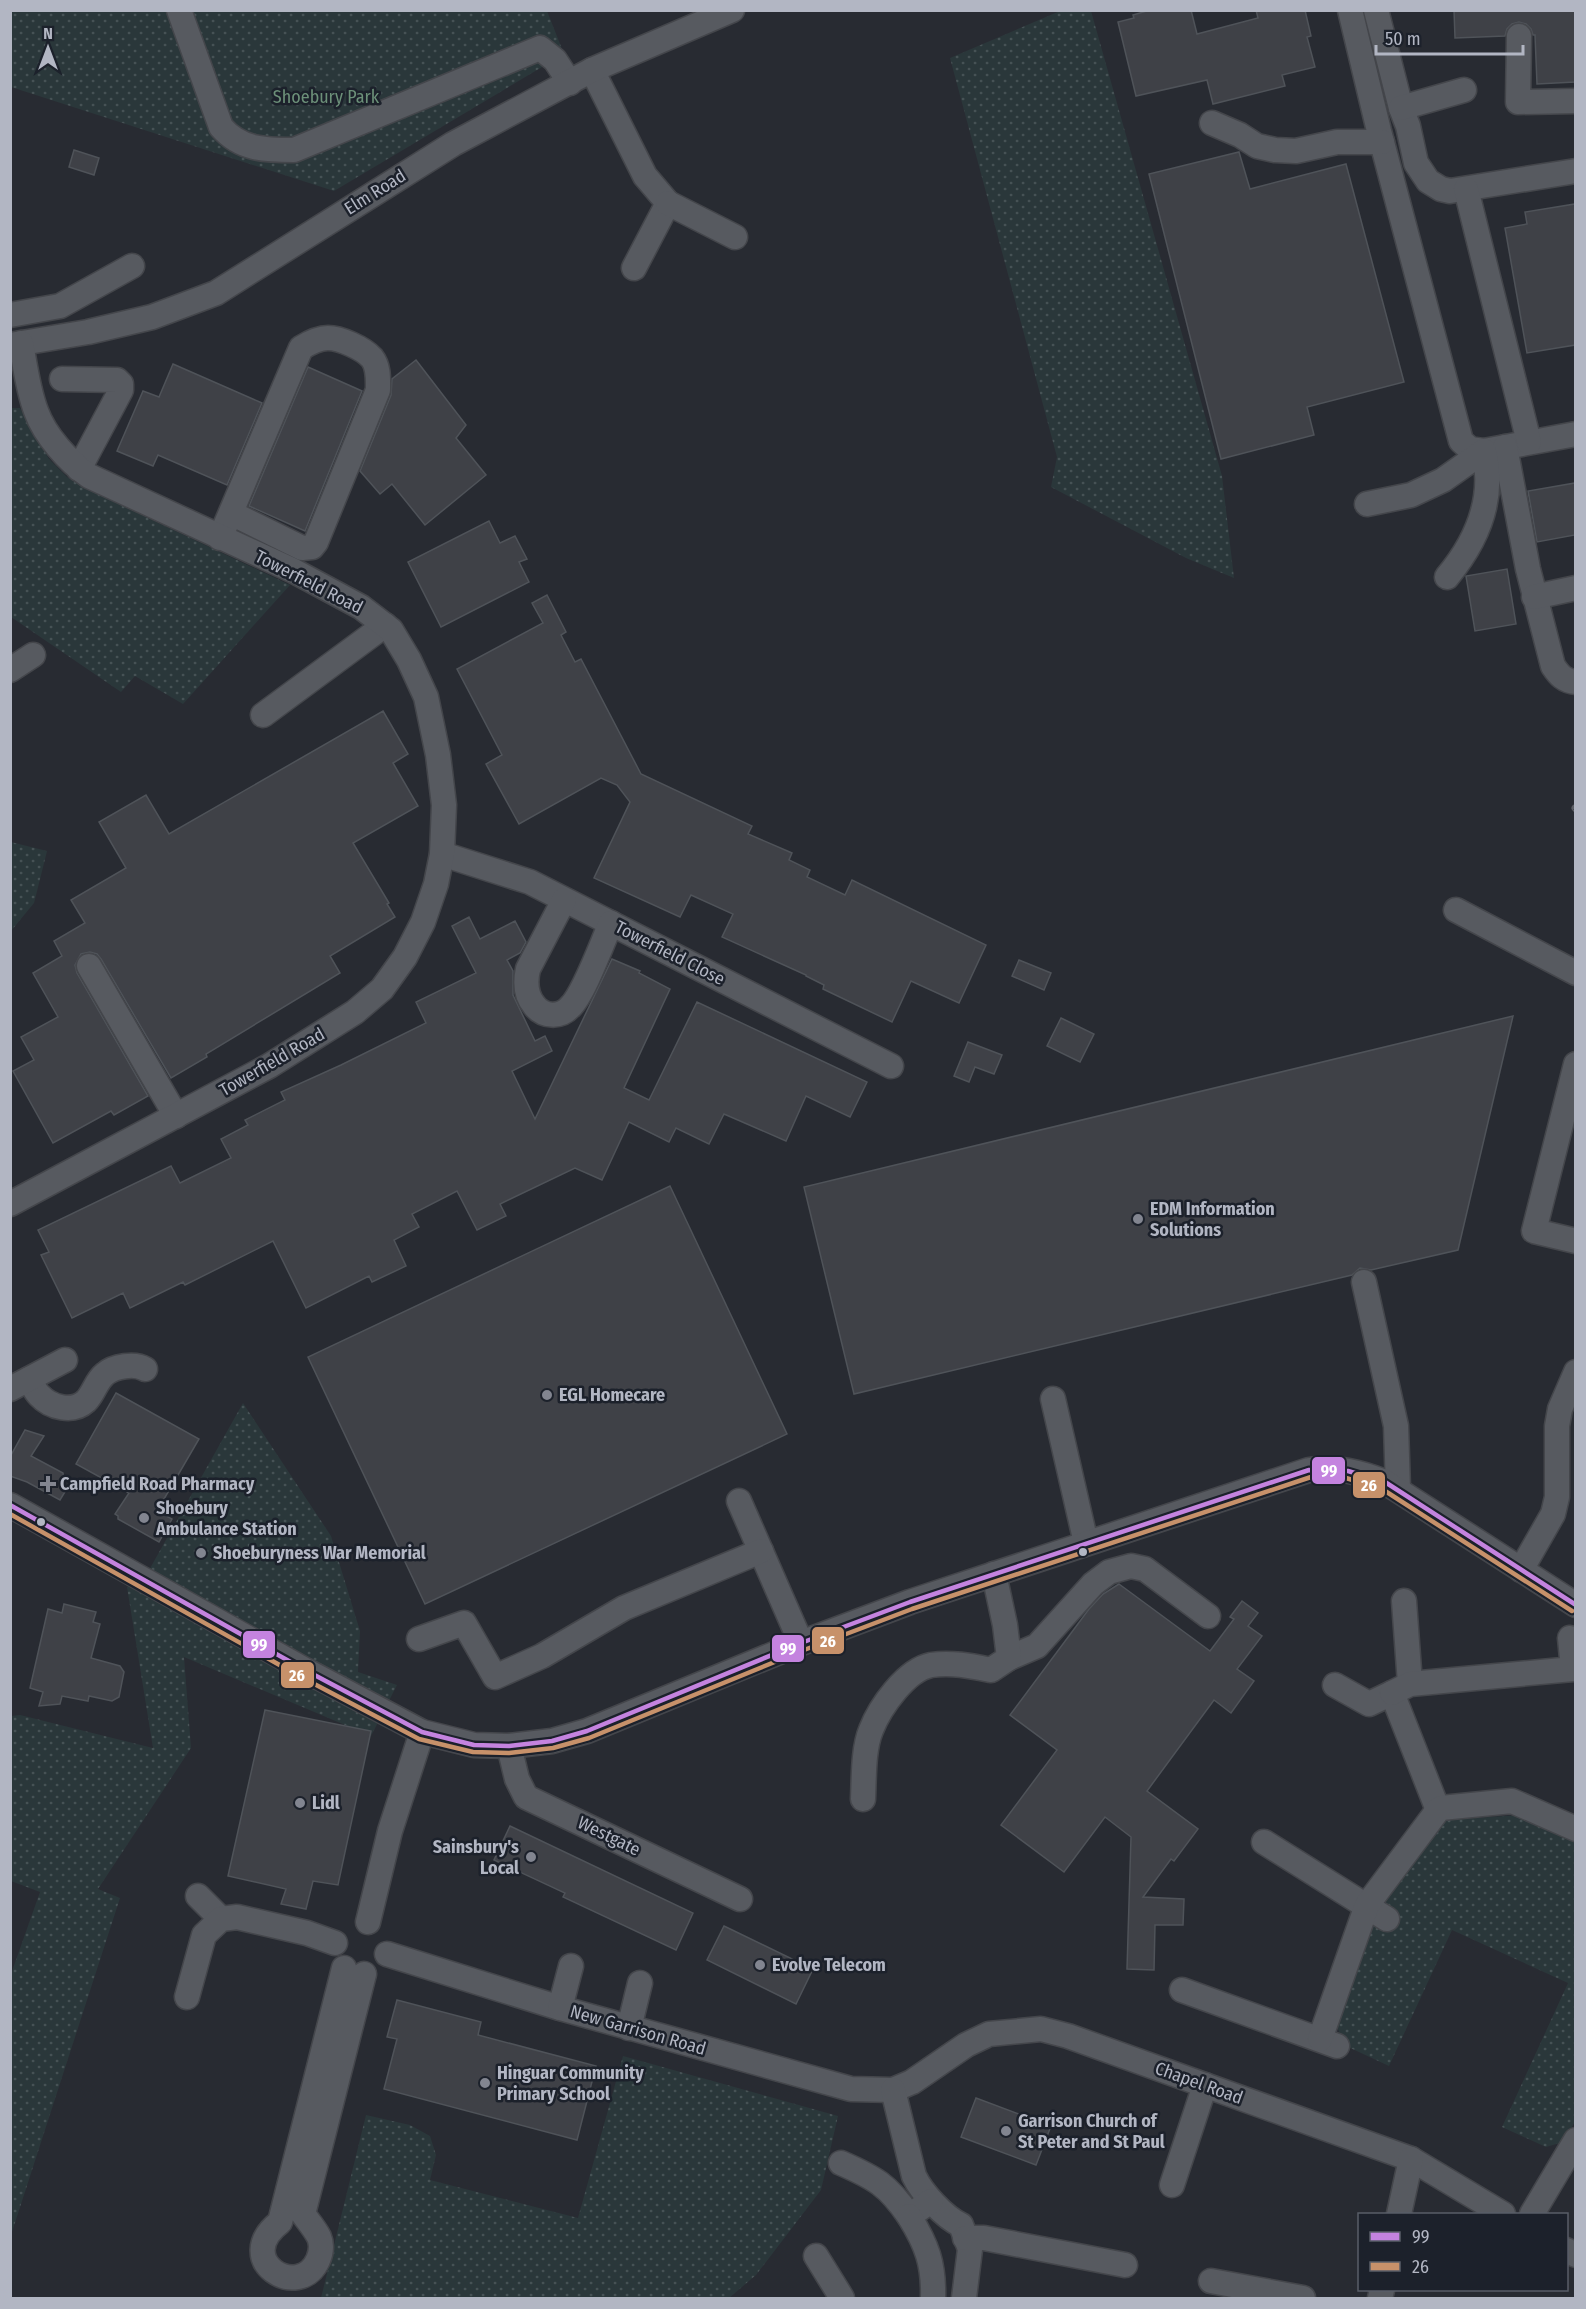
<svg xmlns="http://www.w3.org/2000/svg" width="1586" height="2309" font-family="'Fira Sans Condensed',sans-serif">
<defs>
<pattern id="green-dots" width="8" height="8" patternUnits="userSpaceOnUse" patternTransform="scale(1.5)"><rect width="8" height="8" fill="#2a373a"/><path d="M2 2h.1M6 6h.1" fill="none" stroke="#465255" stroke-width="1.8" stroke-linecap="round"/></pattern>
</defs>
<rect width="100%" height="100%" fill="#282b32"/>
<!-- green -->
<g fill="url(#green-dots)">
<path d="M11 11H547L564 54 334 191 11 87Z"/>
<path d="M1060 11H1091L1222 476 1234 578 1186 558 1051 487 1057 457 950 58Z"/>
<path d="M11 408H20L49 459 68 478 95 493 290 585 183 704 135 676 121 692 11 617Z"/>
<path d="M11 842 47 851 34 903 11 931Z"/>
<path d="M243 1403 331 1536 360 1631 358 1672 397 1685 371 1736 184 1657 191 1748 98 1889 120 1898 11 2235V1974L40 1892 11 1881V1716L20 1715 153 1748 127 1587 144 1579Z"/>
<path d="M1520 1815 1575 1842 1576 2120 1563 2142 1546 2147 1502 2127 1568 1983 1452 1930 1389 2066 1346 2046 1337 2027 1381 1901 1445 1820Z"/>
<path d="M623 2056 838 2116 821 2190 756 2275 729 2298H321L366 2115 410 2125 430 2136 436 2155 430 2180 578 2218Z"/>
</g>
<!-- building -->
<g fill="#3f4147" stroke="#4f5359" stroke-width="1.5">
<path d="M1150 10H1191L1197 34 1258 18 1256 10H1305L1311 36 1307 37 1315 67 1282 75 1285 86 1213 104 1207 80 1136 96 1118 22 1134 18 1133 15Z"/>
<path d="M1454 10H1575V82L1537 84 1535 35H1533L1531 29 1526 24 1519 22 1512 24 1507 29 1505 36 1455 38Z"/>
<path d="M74 150 99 158 94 175 69 167Z"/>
<path d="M1239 152 1250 189 1346 164 1404 382 1307 407 1314 435 1221 459 1149 174Z"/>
<path d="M1575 204V345L1527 353 1505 228 1527 224 1525 212Z"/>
<path d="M416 360 466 425 456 438 486 475 425 525 392 484 380 494 360 471 391 395 392 379Z"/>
<path d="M173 364 262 403 227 485 158 455 153 466 117 451 143 391 159 397Z"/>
<path d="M308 367 362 391 305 531 249 506Z"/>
<path d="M1575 483V535L1537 542 1528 491Z"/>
<path d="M489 521 500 543 515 536 527 559 519 562 529 582 441 627 408 562Z"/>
<path d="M1507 569 1516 624 1475 631 1466 576Z"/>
<path d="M547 595 566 632 561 635 575 662 581 659 641 774 752 826 748 834 792 853 789 860 810 870 807 877 845 895 852 880 986 945 959 1003 911 981 892 1022 823 989 824 985 806 976V975L722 937 733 914 691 895 680 917 594 878 630 802 617 785 601 778 519 824 486 764 502 755 457 669 543 623 532 603Z"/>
<path d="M383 711 408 754 393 763 418 806 353 843 389 903 387 904 395 917 330 956 340 973 206 1054 207 1057 171 1078 101 959 97 954 90 952 81 954 75 965 77 973 148 1096 114 1115 111 1111 53 1143 13 1071 34 1060 21 1037 58 1017 33 973 62 956 54 941 85 923 71 900 126 868 99 822 146 795 169 834Z"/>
<path d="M469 917 480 939 515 921 526 942 520 953 507 960 513 971V995L535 1041 545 1036 552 1051 512 1071 535 1119 612 959 640 971 639 973 670 989 624 1088 649 1100 697 1002 867 1082 850 1117 806 1096 786 1141 724 1114 709 1144 676 1128 669 1142 629 1122 602 1180 575 1168 500 1204 506 1216 477 1230 457 1191 412 1214 419 1227 394 1240 406 1266 372 1282 369 1276 306 1308 273 1241 185 1285 183 1282 130 1308 123 1293 72 1318 41 1255 49 1252 38 1230 171 1166 180 1183 231 1158 221 1139 248 1125 245 1120 285 1100 281 1092 341 1065 426 1023 416 1002 476 973 452 926Z"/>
<path d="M1019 960 1051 973 1044 990 1012 976Z"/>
<path d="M1513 1016 1458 1250 1371 1270 1360 1268 1352 1275 854 1394 804 1187Z"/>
<path d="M1061 1018 1094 1034 1080 1062 1047 1046Z"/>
<path d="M968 1042 1002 1055 994 1074 975 1067 969 1082 954 1076Z"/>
<path d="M670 1186 787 1434 425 1604 308 1357Z"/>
<path d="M116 1393 199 1439 157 1511 172 1519 159 1542 118 1519V1516L115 1514 129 1493 76 1464Z"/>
<path d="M25 1430 44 1436 31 1456 63 1473 66 1490 60 1500 27 1482 10 1476V1457Z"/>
<path d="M1119 1584 1210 1651 1234 1619 1230 1617 1242 1601 1258 1613 1248 1626 1262 1636 1237 1669 1254 1681 1231 1713 1214 1700 1147 1791 1198 1829 1174 1861 1171 1859 1143 1897 1184 1899 1183 1925H1155L1154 1970 1127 1969 1131 1837 1105 1817 1064 1872 1001 1825 1057 1750 1010 1715 1089 1609 1103 1594Z"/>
<path d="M64 1604 96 1612 93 1622 100 1624 91 1658 120 1666 124 1672 119 1697 112 1701 89 1696 88 1701 62 1696 60 1704 39 1706 43 1692 30 1688 48 1609 62 1613Z"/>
<path d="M265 1710 371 1731 338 1885 313 1881 306 1909 281 1904 286 1889 228 1876Z"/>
<path d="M510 1826 693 1913 676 1950 563 1897 565 1893 494 1860Z"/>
<path d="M724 1926 813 1969 796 2004 707 1960Z"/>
<path d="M397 2000 481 2022 478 2035 596 2066 577 2140 384 2089 397 2039 387 2037Z"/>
<path d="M976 2098 1051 2126 1036 2165 961 2137Z"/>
</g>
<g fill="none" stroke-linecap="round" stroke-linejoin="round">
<!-- minor casing -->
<g stroke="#44464b" stroke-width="27">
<g id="minor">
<path d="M179 10 221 127C241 150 265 150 294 150L540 48 555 60 570 83"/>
<path d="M1350 10 1379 131 1461 441 1470 449 1484 451 1576 434"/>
<path d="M1376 10 1401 108 1408 126 1416 163 1428 181 1441 189 1450 191 1576 171"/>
<path d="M1519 36 1518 102 1576 101"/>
<path d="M592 70 645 176 668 203 634 268"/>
<path d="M1401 108 1464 90"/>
<path d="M1212 123 1240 135 1257 146 1275 150 1296 151 1337 142H1382"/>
<path d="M1466 189 1529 442"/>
<path d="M668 203 735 237"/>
<path d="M10 315 60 306 132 266"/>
<path d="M10 345 88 332 152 317 216 293 453 144 592 70 732 10"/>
<path d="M62 379 117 380 121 384V390L79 469"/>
<path d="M1505 447 1528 569 1553 666C1559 675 1564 681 1576 682"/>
<path d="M1367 504 1411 495 1443 480 1484 451C1495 498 1477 541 1447 577"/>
<path d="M220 538 301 348C309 343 318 338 328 338 340 338 363 348 372 358 379 367 378 379 378 390L316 542 312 547 302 548 231 513"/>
<path d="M1534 597 1576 588"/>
<path d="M10 670 33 655"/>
<path d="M263 715 385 625"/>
<path d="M442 854 530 882 891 1066"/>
<path d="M564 900 528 969C525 982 525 994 534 1005 543 1017 560 1018 570 1007 584 994 602 943 611 923"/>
<path d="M1456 910 1576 973"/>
<path d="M89 966 176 1116"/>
<path d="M1576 1064 1534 1231 1576 1241"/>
<path d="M10 1204 269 1066 355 1012 382 989 405 957 423 922 436 884 442 854 444 805 438 755 426 697 409 660 391 630 361 607 294 571 89 476C68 461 45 436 36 411 28 390 25 366 21 343"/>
<path d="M1364 1282 1396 1426 1398 1489"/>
<path d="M29 1379C32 1384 35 1391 39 1395 51 1408 73 1413 86 1401 94 1393 96 1381 105 1374 114 1366 135 1363 145 1369"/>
<path d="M10 1389 65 1360"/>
<path d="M1053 1399 1086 1543"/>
<path d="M739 1501 801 1643"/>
<path d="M10 1505 305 1670 422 1732 474 1745 509 1746 552 1741 587 1731 801 1643 910 1602 1309 1470C1336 1466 1360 1472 1385 1482L1576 1605"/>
<path d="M1521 1570 1553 1514 1557 1497V1426L1560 1409 1576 1372"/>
<path d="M1404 1601 1410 1684"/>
<path d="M419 1639 464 1623 495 1677 542 1656 624 1608 761 1551"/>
<path d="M1009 1658 1037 1646 1093 1584 1109 1572 1131 1566 1145 1569 1208 1616"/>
<path d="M1335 1685 1369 1704 1392 1693 1438 1810"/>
<path d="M1392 1693 1410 1684 1573 1669 1570 1638"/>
<path d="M509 1746 517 1779 526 1797 740 1899"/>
<path d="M863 1799C864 1779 863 1749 871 1730 880 1707 906 1670 931 1665 952 1662 971 1666 991 1670L1009 1658 1005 1625 994 1574"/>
<path d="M1264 1842 1387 1919"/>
<path d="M198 1896 221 1919"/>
<path d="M368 1922 390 1831 422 1732"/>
<path d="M387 1954 560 2008 851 2089 893 2090 912 2082 966 2045 989 2034 1041 2029 1068 2036 1411 2159 1503 2214"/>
<path d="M344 1968 280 2222C231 2260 299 2302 318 2260 321 2253 322 2244 319 2237 315 2229 308 2221 303 2214L364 1974"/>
<path d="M1182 1990 1337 2046"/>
<path d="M187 1997 204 1935 221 1919 237 1917 307 1933 335 1943"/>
<path d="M560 2008 571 1966"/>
<path d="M629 2028 640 1983"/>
<path d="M1320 2039 1367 1905 1438 1810 1441 1808 1512 1801 1576 1829"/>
<path d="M893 2090 914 2176C922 2193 944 2217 961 2225L970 2249 964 2298"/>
<path d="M841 2163C875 2178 888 2185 909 2216L931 2201"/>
<path d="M1172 2185 1205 2085"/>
<path d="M1399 2214 1411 2159"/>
<path d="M1532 2214 1576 2140"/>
<path d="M909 2216C927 2245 934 2264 933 2298"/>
<path d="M965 2238H984L1125 2265"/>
<path d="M1566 2250 1576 2255"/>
<path d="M816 2256 842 2298"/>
<path d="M1211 2281 1303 2298"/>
<path d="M1380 2298 1382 2290"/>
</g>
</g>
<!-- minor -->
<use href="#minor" stroke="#575a60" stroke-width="24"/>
<!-- rail casing -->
<g stroke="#5c5e64" stroke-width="7">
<path id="rail" d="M1575 808 1576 809"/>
</g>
<!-- rail -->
<use href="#rail" stroke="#1c212b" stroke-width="4.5" stroke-dasharray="14" stroke-linecap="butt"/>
<!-- bus-1 casing -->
<g stroke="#1c212b" stroke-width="9">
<path id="bus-1" d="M10 1505 305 1670 422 1732 474 1745 509 1746 552 1741 587 1731 801 1643 910 1602 1309 1470 1348 1471 1385 1482 1576 1605"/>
</g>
<!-- bus-2 casing -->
<g stroke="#1c212b" stroke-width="9">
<path id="bus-2" d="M10 1514 301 1677 419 1739 473 1752 509 1753 553 1748 589 1738 804 1650 912 1609 1311 1477 1346 1478 1382 1489 1572 1611"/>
</g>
<!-- bus-1 -->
<use href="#bus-1" stroke="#c483df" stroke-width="4.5"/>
<!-- bus-2 -->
<use href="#bus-2" stroke="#c7916a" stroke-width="4.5"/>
</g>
<!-- markers -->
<g fill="#828590" stroke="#1c212b" stroke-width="2">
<circle cx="1138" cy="1219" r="6"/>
<circle cx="547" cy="1395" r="6"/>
<path d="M45 1475h6v6h6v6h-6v6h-6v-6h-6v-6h6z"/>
<circle cx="144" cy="1518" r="6"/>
<circle cx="201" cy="1553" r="6"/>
<circle cx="300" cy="1803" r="6"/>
<circle cx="531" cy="1857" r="6"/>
<circle cx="760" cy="1965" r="6"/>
<circle cx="485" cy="2083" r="6"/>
<circle cx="1006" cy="2131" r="6"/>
</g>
<g fill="#b2b6c3" stroke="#1c212b" stroke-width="2">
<circle cx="41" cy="1522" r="5"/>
<circle cx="1083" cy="1552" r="5"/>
</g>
<g text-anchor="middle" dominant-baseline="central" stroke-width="5" stroke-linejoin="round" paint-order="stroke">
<!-- park labels -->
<g font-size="18" fill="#6c9079" stroke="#1c212b">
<text x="326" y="97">Shoebury Park</text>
</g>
<!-- street labels -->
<g font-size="18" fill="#b2b6c3" stroke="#1c212b">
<text transform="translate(375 192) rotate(-32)">Elm Road</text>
<text transform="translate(309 582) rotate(27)">Towerfield Road</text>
<text transform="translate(670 953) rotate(27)">Towerfield Close</text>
<text transform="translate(272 1062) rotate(-30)">Towerfield Road</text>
<text transform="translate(609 1836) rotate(26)">Westgate</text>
<text transform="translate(638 2030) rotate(16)">New Garrison Road</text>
<text transform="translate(1199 2083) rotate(20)">Chapel Road</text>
</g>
<!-- poi labels -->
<g font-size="18" font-weight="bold" fill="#b2b6c3" stroke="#1c212b" text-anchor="start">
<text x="1150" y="1209">EDM Information<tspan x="1150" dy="21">Solutions</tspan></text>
<text x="559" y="1395">EGL Homecare</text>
<text x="60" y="1484">Campfield Road Pharmacy</text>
<text x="156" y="1508">Shoebury<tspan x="156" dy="21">Ambulance Station</tspan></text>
<text x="213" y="1553">Shoeburyness War Memorial</text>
<text x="312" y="1803">Lidl</text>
<text x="519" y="1847" text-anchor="end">Sainsbury's<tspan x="519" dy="21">Local</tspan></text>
<text x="772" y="1965">Evolve Telecom</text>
<text x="497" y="2073">Hinguar Community<tspan x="497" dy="21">Primary School</tspan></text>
<text x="1018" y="2121">Garrison Church of<tspan x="1018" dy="21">St Peter and St Paul</tspan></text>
</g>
</g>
<g stroke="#1c212b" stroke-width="2">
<rect x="1311" y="1456" width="35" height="29" rx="6" fill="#c483df"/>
<rect x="1352" y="1471" width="34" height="28" rx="6" fill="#c7916a"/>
<rect x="811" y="1626" width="34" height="29" rx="6" fill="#c7916a"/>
<rect x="242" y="1630" width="34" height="29" rx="6" fill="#c483df"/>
<rect x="771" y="1634" width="34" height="29" rx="6" fill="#c483df"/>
<rect x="280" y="1661" width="35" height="28" rx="6" fill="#c7916a"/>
</g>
<g font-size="16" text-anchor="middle" font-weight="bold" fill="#fff">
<text x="1329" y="1476">99</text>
<text x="1369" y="1491">26</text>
<text x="828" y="1647">26</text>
<text x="259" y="1650">99</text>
<text x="788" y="1654">99</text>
<text x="297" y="1681">26</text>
</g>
<!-- border -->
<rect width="1586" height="2309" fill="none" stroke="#b2b6c3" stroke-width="24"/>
<!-- legend -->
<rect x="1358" y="2213" width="210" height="78" fill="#1c212b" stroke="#585d68" stroke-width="1.5"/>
<rect x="1370" y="2232" width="30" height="9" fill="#c483df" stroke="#585d68" stroke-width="1.5"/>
<text x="1412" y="2243" font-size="18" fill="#b2b6c3">99</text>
<rect x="1370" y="2262" width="30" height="9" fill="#c7916a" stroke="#585d68" stroke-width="1.5"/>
<text x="1412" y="2273" font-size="18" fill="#b2b6c3">26</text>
<!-- north arrow -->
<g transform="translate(48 48)" stroke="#1c212b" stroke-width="4.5" paint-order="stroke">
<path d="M0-4.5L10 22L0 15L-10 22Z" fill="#b2b6c3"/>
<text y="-9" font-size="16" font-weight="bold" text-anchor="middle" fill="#b2b6c3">N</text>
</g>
<!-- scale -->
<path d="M1376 45v9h147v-9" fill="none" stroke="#b2b6c3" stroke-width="3"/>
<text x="1385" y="45" font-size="18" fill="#b2b6c3" stroke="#1c212b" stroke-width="4.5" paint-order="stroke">50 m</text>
</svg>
